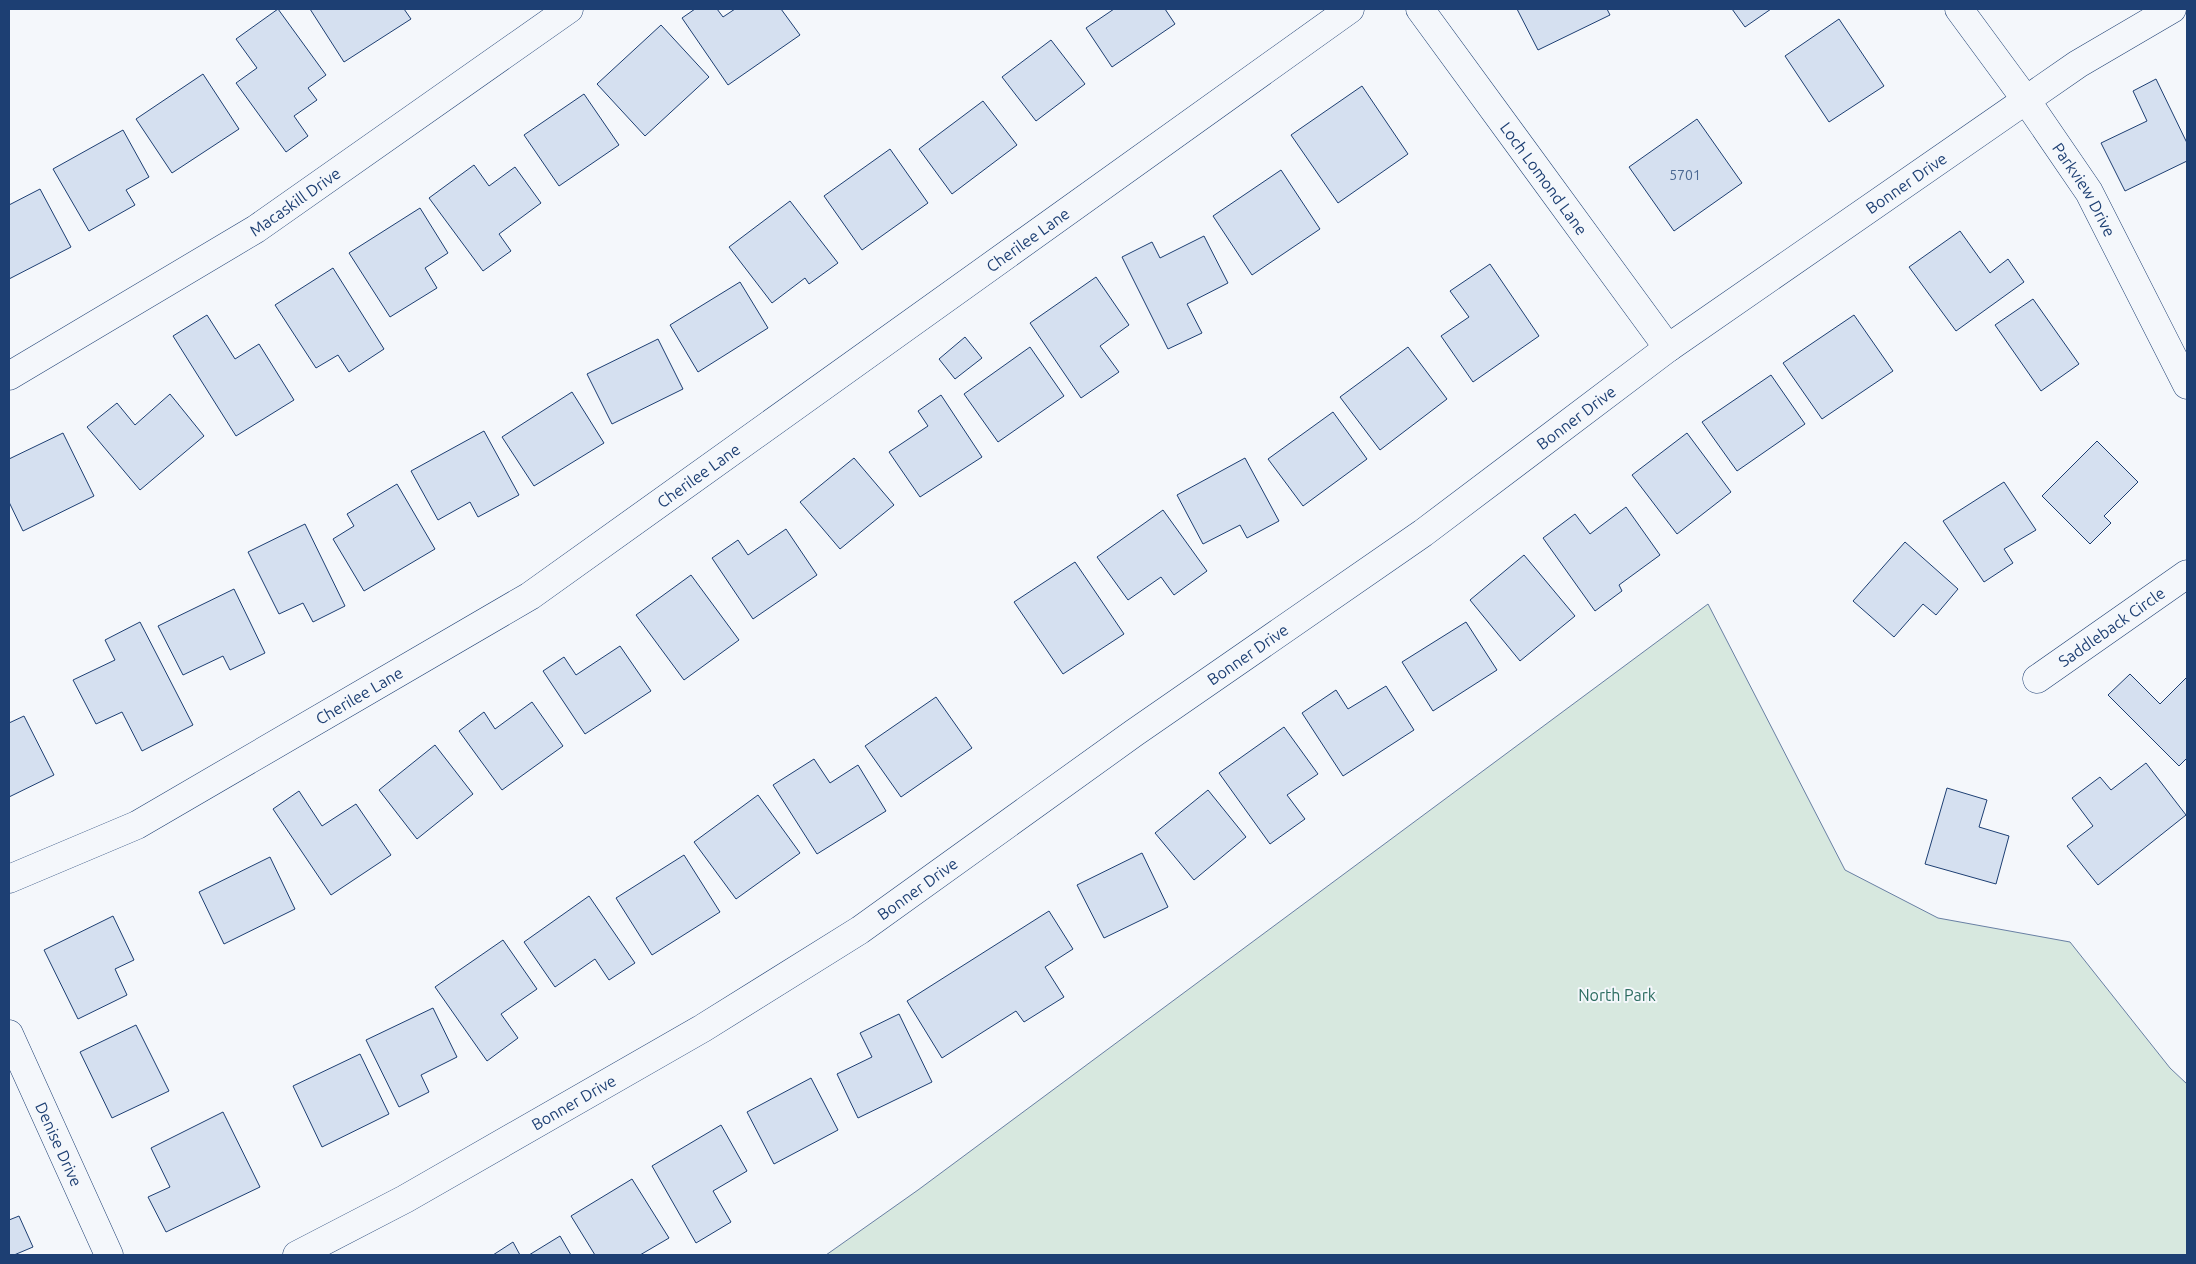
<svg xmlns="http://www.w3.org/2000/svg" width="2196" height="1264" font-family="Ubuntu,sans-serif">
<rect width="100%" height="100%" fill="#f4f7fb"/>
<!-- green -->
<path fill="#d7e8df" stroke="#687fa3" d="M1708 604 1845 870 1938 918 2070 942 2170 1068 2187 1084V1255H826L918 1190Z"/>
<!-- building -->
<g fill="#d5e0f0" stroke="#1d3f73">
<path d="M278 9 326 75 308 88 317 100 294 116 308 136 286 152 236 83 257 68 236 39Z"/>
<path d="M310 9H404L411 19 344 62Z"/>
<path d="M695 9H717L723 17 735 9H781L800 35 728 85 682 18Z"/>
<path d="M1114 9H1165L1175 24 1112 67 1086 28Z"/>
<path d="M1517 9H1607L1610 15 1538 50Z"/>
<path d="M1732 9H1771L1745 27Z"/>
<path d="M1839 19 1884 86 1829 122 1785 56Z"/>
<path d="M661 25 709 77 645 136 597 84Z"/>
<path d="M1051 40 1085 84 1036 121 1002 77Z"/>
<path d="M203 74 239 129 172 173 136 119Z"/>
<path d="M2156 79 2187 143V161L2125 191 2101 143 2147 121 2133 91Z"/>
<path d="M1362 86 1408 154 1338 203 1291 135Z"/>
<path d="M584 94 619 145 559 186 524 135Z"/>
<path d="M983 101 1017 145 952 194 919 149Z"/>
<path d="M1697 119 1742 183 1674 231 1629 167Z"/>
<path d="M123 130 149 177 126 190 135 205 89 231 53 169Z"/>
<path d="M890 149 928 203 862 250 824 196Z"/>
<path d="M474 165 489 186 515 167 541 203 499 234 511 251 483 271 429 198Z"/>
<path d="M1281 170 1320 229 1252 275 1213 216Z"/>
<path d="M40 189 71 247 9 279V205Z"/>
<path d="M790 201 838 263 809 284 805 278 772 303 729 247Z"/>
<path d="M420 208 448 253 425 268 437 288 390 317 349 253Z"/>
<path d="M1960 231 1990 273 2008 259 2024 282 1956 331 1909 267Z"/>
<path d="M1204 236 1228 283 1187 304 1202 333 1168 349 1122 257 1152 242 1160 258Z"/>
<path d="M1490 264 1539 336 1473 382 1441 336 1469 317 1450 291Z"/>
<path d="M333 268 384 349 349 372 338 355 316 368 275 305Z"/>
<path d="M1096 277 1129 325 1100 346 1119 372 1081 398 1030 323Z"/>
<path d="M740 282 768 328 698 372 670 325Z"/>
<path d="M2033 299 2079 364 2041 391 1995 325Z"/>
<path d="M207 315 235 359 259 344 294 400 236 436 173 336Z"/>
<path d="M1854 315 1893 371 1822 419 1783 363Z"/>
<path d="M965 337 982 358 955 379 939 359Z"/>
<path d="M658 339 683 389 612 424 587 374Z"/>
<path d="M1030 347 1064 396 998 442 964 394Z"/>
<path d="M1408 347 1447 399 1380 450 1340 397Z"/>
<path d="M1771 375 1805 424 1737 471 1702 422Z"/>
<path d="M572 392 604 443 534 486 502 437Z"/>
<path d="M170 394 204 436 140 490 87 427 117 403 135 425Z"/>
<path d="M941 395 982 457 920 497 889 452 928 426 918 411Z"/>
<path d="M1333 412 1367 459 1303 506 1268 459Z"/>
<path d="M484 431 519 495 478 517 470 502 438 520 411 471Z"/>
<path d="M63 433 94 496 23 531 9 502V459Z"/>
<path d="M1687 433 1731 492 1677 534 1632 475Z"/>
<path d="M2097 441 2138 482 2104 516 2111 523 2090 544 2042 496Z"/>
<path d="M854 458 894 505 840 549 800 502Z"/>
<path d="M1245 458 1279 521 1247 538 1240 525 1203 544 1177 495Z"/>
<path d="M2004 482 2036 530 2004 549 2013 563 1984 582 1943 521Z"/>
<path d="M397 484 435 549 364 591 333 539 354 526 347 514Z"/>
<path d="M1626 507 1660 555 1619 585 1622 591 1595 611 1543 538 1575 514 1590 534Z"/>
<path d="M1163 510 1207 571 1174 595 1161 577 1128 600 1097 557Z"/>
<path d="M305 524 345 606 313 622 303 603 279 614 248 552Z"/>
<path d="M786 529 817 575 753 619 712 558 738 540 748 555Z"/>
<path d="M1905 542 1958 589 1936 615 1923 604 1894 637 1853 601Z"/>
<path d="M1524 555 1575 616 1520 661 1470 600Z"/>
<path d="M1075 562 1124 634 1063 674 1014 602Z"/>
<path d="M691 575 739 640 684 680 636 615Z"/>
<path d="M234 589 265 653 230 670 223 656 183 675 158 626Z"/>
<path d="M140 622 193 725 142 751 122 712 96 724 73 680 115 660 105 640Z"/>
<path d="M1466 622 1497 670 1433 711 1402 662Z"/>
<path d="M620 646 651 691 585 734 543 671 564 657 576 675Z"/>
<path d="M2130 674 2160 704 2187 677V758L2179 766 2108 695Z"/>
<path d="M1386 686 1414 730 1343 776 1302 713 1336 690 1348 709Z"/>
<path d="M936 697 972 748 901 797 865 746Z"/>
<path d="M532 702 563 746 502 790 459 731 484 712 495 729Z"/>
<path d="M24 716 54 775 9 797V723Z"/>
<path d="M1284 727 1318 774 1287 795 1305 819 1270 844 1219 773Z"/>
<path d="M435 745 473 794 417 839 379 790Z"/>
<path d="M814 759 830 783 858 765 886 811 817 854 773 785Z"/>
<path d="M2146 763 2186 815 2098 885 2067 846 2093 826 2072 798 2100 777 2111 790Z"/>
<path d="M1947 788 1987 800 1979 827 2009 836 1996 884 1925 864Z"/>
<path d="M1208 790 1246 837 1194 880 1155 833Z"/>
<path d="M299 791 322 826 356 804 391 855 331 895 273 809Z"/>
<path d="M758 795 800 853 736 899 694 842Z"/>
<path d="M1142 853 1168 907 1104 938 1077 885Z"/>
<path d="M684 855 720 912 652 955 616 898Z"/>
<path d="M270 857 295 909 224 944 199 892Z"/>
<path d="M589 896 635 963 609 980 595 959 555 987 524 942Z"/>
<path d="M1049 911 1073 949 1045 967 1064 997 1024 1022 1016 1011 942 1058 907 1001Z"/>
<path d="M113 916 134 960 115 969 127 995 78 1019 44 950Z"/>
<path d="M503 940 537 989 501 1014 518 1038 487 1061 435 987Z"/>
<path d="M433 1008 457 1057 421 1075 429 1092 399 1107 366 1040Z"/>
<path d="M899 1014 932 1082 858 1118 837 1074 872 1057 860 1033Z"/>
<path d="M136 1025 169 1091 112 1118 80 1052Z"/>
<path d="M360 1054 389 1114 322 1147 293 1086Z"/>
<path d="M811 1078 838 1130 774 1164 747 1112Z"/>
<path d="M223 1112 260 1187 166 1232 148 1197 170 1187 151 1148Z"/>
<path d="M721 1125 747 1171 713 1191 731 1222 696 1243 652 1166Z"/>
<path d="M632 1179 669 1238 640 1255H595L571 1216Z"/>
<path d="M19 1216 33 1247 14 1255H9V1220Z"/>
<path d="M560 1236 571 1255H529Z"/>
<path d="M513 1242 520 1255H493Z"/>
</g>
<g fill="none" stroke-linecap="round" stroke-linejoin="round">
<!-- street casing -->
<g stroke="#1d3f73" stroke-width="29">
<g id="street">
<path id="s1" d="M1420 9 1668 348"/>
<path id="s2" d="M1959 9 2026 100 2089 192 2187 385"/>
<path id="s3" d="M9 376 256 229 569 9"/>
<path id="s4" d="M2037 679 2187 574"/>
<path id="s5" d="M9 879 137 825 530 596 1350 9"/>
<path id="s6" d="M9 1034 109 1255"/>
<path id="s7" d="M297 1255 405 1199 703 1028 860 930 1134 733 1423 533 1668 348 2078 64 2172 9"/>
</g>
</g>
<!-- street -->
<use href="#street" stroke="#f4f7fb" stroke-width="28"/>
</g>
<g text-anchor="middle" dominant-baseline="central" stroke-width="4" stroke-linejoin="round" paint-order="stroke">
<!-- number labels -->
<g font-size="14" fill="#4b6792">
<text x="1685" y="175">5701</text>
</g>
<!-- street labels -->
<g font-size="16" fill="#1d3f73" stroke="#f4f7fb">
<text stroke="none"><textPath href="#s1" startOffset="210">Loch Lomond Lane</textPath></text>
<text stroke="none"><textPath href="#s7" startOffset="1936">Bonner Drive</textPath></text>
<text stroke="none"><textPath href="#s2" startOffset="220">Parkview Drive</textPath></text>
<text stroke="none"><textPath href="#s3" startOffset="335">Macaskill Drive</textPath></text>
<text stroke="none"><textPath href="#s5" startOffset="1206">Cherilee Lane</textPath></text>
<text stroke="none"><textPath href="#s7" startOffset="1531">Bonner Drive</textPath></text>
<text stroke="none"><textPath href="#s5" startOffset="801">Cherilee Lane</textPath></text>
<text stroke="none"><textPath href="#s4" startOffset="91">Saddleback Circle</textPath></text>
<text stroke="none"><textPath href="#s7" startOffset="1126">Bonner Drive</textPath></text>
<text stroke="none"><textPath href="#s5" startOffset="396">Cherilee Lane</textPath></text>
<text stroke="none"><textPath href="#s7" startOffset="721">Bonner Drive</textPath></text>
<text stroke="none"><textPath href="#s7" startOffset="316">Bonner Drive</textPath></text>
<text stroke="none"><textPath href="#s6" startOffset="121">Denise Drive</textPath></text>
</g>
<!-- park labels -->
<g font-size="16" fill="#2c6c60" stroke="#f4f7fb">
<text x="1617" y="995">North Park</text>
</g>
</g>
<!-- border -->
<rect width="2196" height="1264" fill="none" stroke="#1d3f73" stroke-width="20"/>
</svg>
